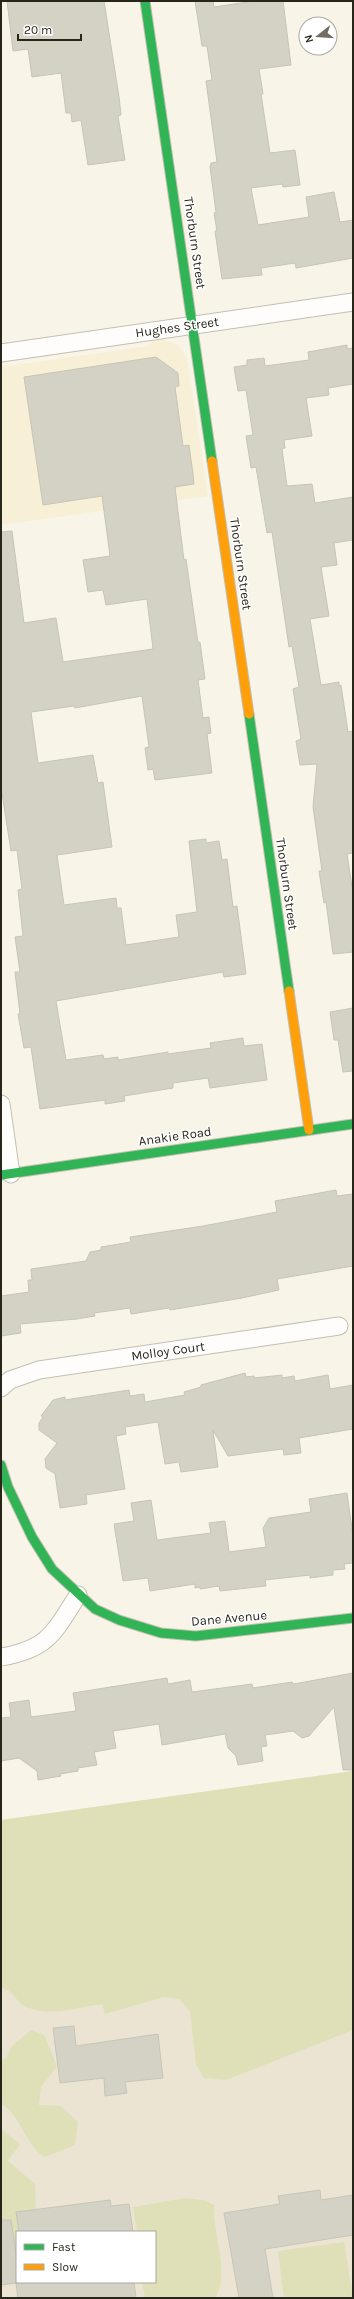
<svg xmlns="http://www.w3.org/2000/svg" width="354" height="2299" font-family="Karla,sans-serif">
<rect width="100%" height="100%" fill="#f8f4e7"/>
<!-- built -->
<path fill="#f7f0d6" d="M163 339 178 345 187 358 208 496 1 525V367L148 346 154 340Z"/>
<!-- education -->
<path fill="#ebe4d2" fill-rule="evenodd" d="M353 1771V2298H1V1820ZM17 2232H155V2282H17Z"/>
<!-- green -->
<g fill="#dfe0b7">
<path d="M353 1771V2030L226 2080 204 2078 196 2064 190 2011 179 1999 164 1997 105 2014 102 2004C79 2007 47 2018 25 2006 14 2001 17 1992 1 1988V1820Z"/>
<path d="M31 2030 44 2035 57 2066 41 2087 39 2105 61 2106 78 2122 75 2145 45 2157C25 2146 21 2114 1 2104V2060L6 2058 12 2046Z"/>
<path d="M1 2129 20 2144 8 2161 35 2184 36 2209 16 2212 19 2232H17V2246L1 2248Z"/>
<path d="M185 2198 203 2200 214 2205C212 2232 231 2274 215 2298H145L142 2282H155V2232H137L133 2207Z"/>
<path d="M344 2242 353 2298H284L278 2251Z"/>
</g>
<!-- building -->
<g fill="#d4d1c5" stroke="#c8c4b9">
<path d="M7 1H104L119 97 121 115 118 116 125 160 88 165 81 120 72 122 71 113H66L61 73 32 77 28 49 13 51Z"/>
<path d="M195 1H213L214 7 254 1H283L291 65 259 69 263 94H261L270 153 295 150 300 185 283 187 282 184 251 188 258 225 309 217 306 197 334 192 340 222 353 220V258L296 268 295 263 261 268 262 275 222 279 215 231H217L214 213 216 212 210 167 211 163 217 162 206 81 212 80 207 46H202Z"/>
<path d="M347 345V349L353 348V384L328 388 329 395 306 398 312 436 284 440 285 448 282 449 287 486 312 484 315 503 353 497V540L334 543 337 565 321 567 329 616 310 619 321 685 339 682V686L341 685 348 732 353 731V853L347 854 353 893V952L333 954 326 902 324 903 319 871H322L313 807 317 764 300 765 296 741 301 739 293 689 299 687 292 646 289 647 272 532 267 533 256 467 251 468 246 436 253 435 246 390 238 391 234 367 247 365V360L264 358 265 366 309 360 308 352Z"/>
<path d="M156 357 178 373 179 386 175 387 183 446 189 445 193 474 194 484 175 487 184 560 186 559 198 643 200 642 205 679 198 680 203 718 209 717 211 733 207 734 212 773 155 780 153 769 148 770 145 748 149 747 142 696 75 708 74 706 31 712 38 763 93 755 98 783 103 782 112 847 57 855 64 905 116 898 117 908H121L126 945 179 937 176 915 197 912 189 841 206 839V843L219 841 222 860 227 859 233 907 237 906 246 974 224 977 223 972 56 1001 66 1060 103 1055 104 1059 118 1057V1060L168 1052V1054L211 1048 210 1043 243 1038 244 1046 262 1044 267 1080 210 1088 208 1078 173 1083V1088L124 1096 125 1101 105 1104V1100L40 1109 31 1047 24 1048 18 1014H20L15 972H20L15 937 23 936 18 890 22 889 17 850 11 851 1 787V532L12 531 24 623 56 618 63 662 153 649 147 599 106 605 103 590 88 592 83 560 110 556 102 496 43 505 24 377Z"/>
<path d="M353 1008V1071L343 1072 338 1040H334L330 1012Z"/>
<path d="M336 1190 337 1196 353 1194V1266L277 1279 279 1290 242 1298 170 1310 169 1308 131 1314 130 1308 94 1313 95 1316 77 1319 20 1324 21 1333 1 1336V1296L29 1292 28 1280H32L31 1269 86 1261 90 1252 101 1250V1247L131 1242 130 1237 203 1226 277 1212 275 1201Z"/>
<path d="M245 1373 246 1377 254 1376V1378L282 1375V1378L294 1376 295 1381 328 1375 330 1389 353 1385V1429L299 1438 301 1453 284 1455 283 1449 228 1456 213 1430 218 1467 181 1472 179 1462 165 1464 158 1422 125 1427 126 1434 116 1436 125 1489 86 1495 87 1504 60 1508 55 1474 46 1468 45 1459 57 1443 39 1430V1423L43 1417 41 1416 53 1400 65 1397V1400L129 1390 130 1396 144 1394 145 1402 185 1395 184 1392 201 1387V1385Z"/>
<path d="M347 1493 353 1536V1563L344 1564 345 1569 333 1570V1575L310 1578V1575L265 1580 266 1586 220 1591 219 1586 200 1589V1587L195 1588V1584L150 1591 148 1578 123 1581 114 1524 134 1521 131 1503 151 1500 157 1540 211 1533 209 1523 225 1521 229 1552 266 1547 263 1528 269 1518 311 1512 309 1499Z"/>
<path d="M353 1673V1770H343L334 1707 309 1736 302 1738 293 1731 265 1735 267 1746 261 1747 263 1761 238 1765 236 1756 228 1748 225 1734 162 1745 159 1724 113 1731 116 1748 94 1752 97 1765 78 1768V1771L60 1774 61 1776 38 1780 37 1771 19 1758 1 1761V1718L11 1717 9 1703 29 1700 31 1717 76 1711 73 1693 167 1678 168 1684 190 1680 192 1692 252 1684 253 1688 292 1682 294 1684Z"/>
<path d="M74 2026 76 2046 158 2034 163 2078 125 2082 127 2093 105 2096 104 2078 60 2083 53 2028Z"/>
<path d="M320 2190 321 2200 353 2195V2235L265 2249 273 2298H239L224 2213 280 2204 278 2196Z"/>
<path d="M110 2200 111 2206 129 2204 133 2232H19L16 2212Z"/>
<path d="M1 2220H11L17 2260V2282H134L136 2298H18L16 2283 1 2285Z"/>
</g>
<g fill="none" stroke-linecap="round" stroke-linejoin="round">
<!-- street casing -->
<g stroke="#c2bfb3" stroke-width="19">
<g id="street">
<path d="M1 353 353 302"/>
<path d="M1 1104 11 1174"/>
<path d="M1 1388 10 1380 39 1370 339 1326"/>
<path d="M1 1657C48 1649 54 1633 78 1595"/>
</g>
</g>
<!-- fast casing -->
<g stroke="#c2bfb3" stroke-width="11">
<g id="fast">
<path d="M145 1 212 461"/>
<path d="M249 714 289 991"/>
<path d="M1 1175 353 1124"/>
<path d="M1 1465 8 1487 32 1537 52 1569 95 1609 119 1620 161 1633 196 1636 353 1618"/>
</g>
</g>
<!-- slow casing -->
<g stroke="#c2bfb3" stroke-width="11">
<g id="slow">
<path d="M212 461 249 714"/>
<path d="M289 991 309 1130"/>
</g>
</g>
<!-- street -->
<use href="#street" stroke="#fefdfb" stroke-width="17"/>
<!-- fast -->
<use href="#fast" stroke="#30b455" stroke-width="9"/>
<!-- slow -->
<use href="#slow" stroke="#ff9f0a" stroke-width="9"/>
</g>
<g text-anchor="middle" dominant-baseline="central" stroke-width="3" stroke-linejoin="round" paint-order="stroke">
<!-- street labels -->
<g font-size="13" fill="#28251a" stroke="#fff">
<text transform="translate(195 243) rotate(82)">Thorburn Street</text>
<text transform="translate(177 327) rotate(-8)">Hughes Street</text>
<text transform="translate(241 564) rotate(82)">Thorburn Street</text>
<text transform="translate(287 884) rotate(82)">Thorburn Street</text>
<text transform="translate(175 1136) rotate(-8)">Anakie Road</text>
<text transform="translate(168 1351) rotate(-8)">Molloy Court</text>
<text transform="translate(229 1618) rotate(-5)">Dane Avenue</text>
</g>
</g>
<!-- border -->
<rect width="354" height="2299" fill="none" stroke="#28251a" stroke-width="4"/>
<!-- legend -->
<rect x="16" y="2231" width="140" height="52" fill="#ffffff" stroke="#a9a8a3"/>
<rect x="24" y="2244" width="20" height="6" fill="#30b455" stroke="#a9a8a3"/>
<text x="52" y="2251" font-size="12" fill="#28251a">Fast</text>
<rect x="24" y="2264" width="20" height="6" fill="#ff9f0a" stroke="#a9a8a3"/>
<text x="52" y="2271" font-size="12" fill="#28251a">Slow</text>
<!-- north arrow -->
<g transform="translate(318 36) rotate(253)"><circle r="19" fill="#ffffff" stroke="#a9a8a3"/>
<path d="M0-3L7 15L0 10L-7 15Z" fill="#716d62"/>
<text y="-6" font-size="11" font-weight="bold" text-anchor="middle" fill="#28251a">N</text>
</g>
<!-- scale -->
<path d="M18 34v6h63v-6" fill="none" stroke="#28251a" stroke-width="2"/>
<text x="24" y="34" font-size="12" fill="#28251a" stroke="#ffffff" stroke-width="3" paint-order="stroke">20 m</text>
</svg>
